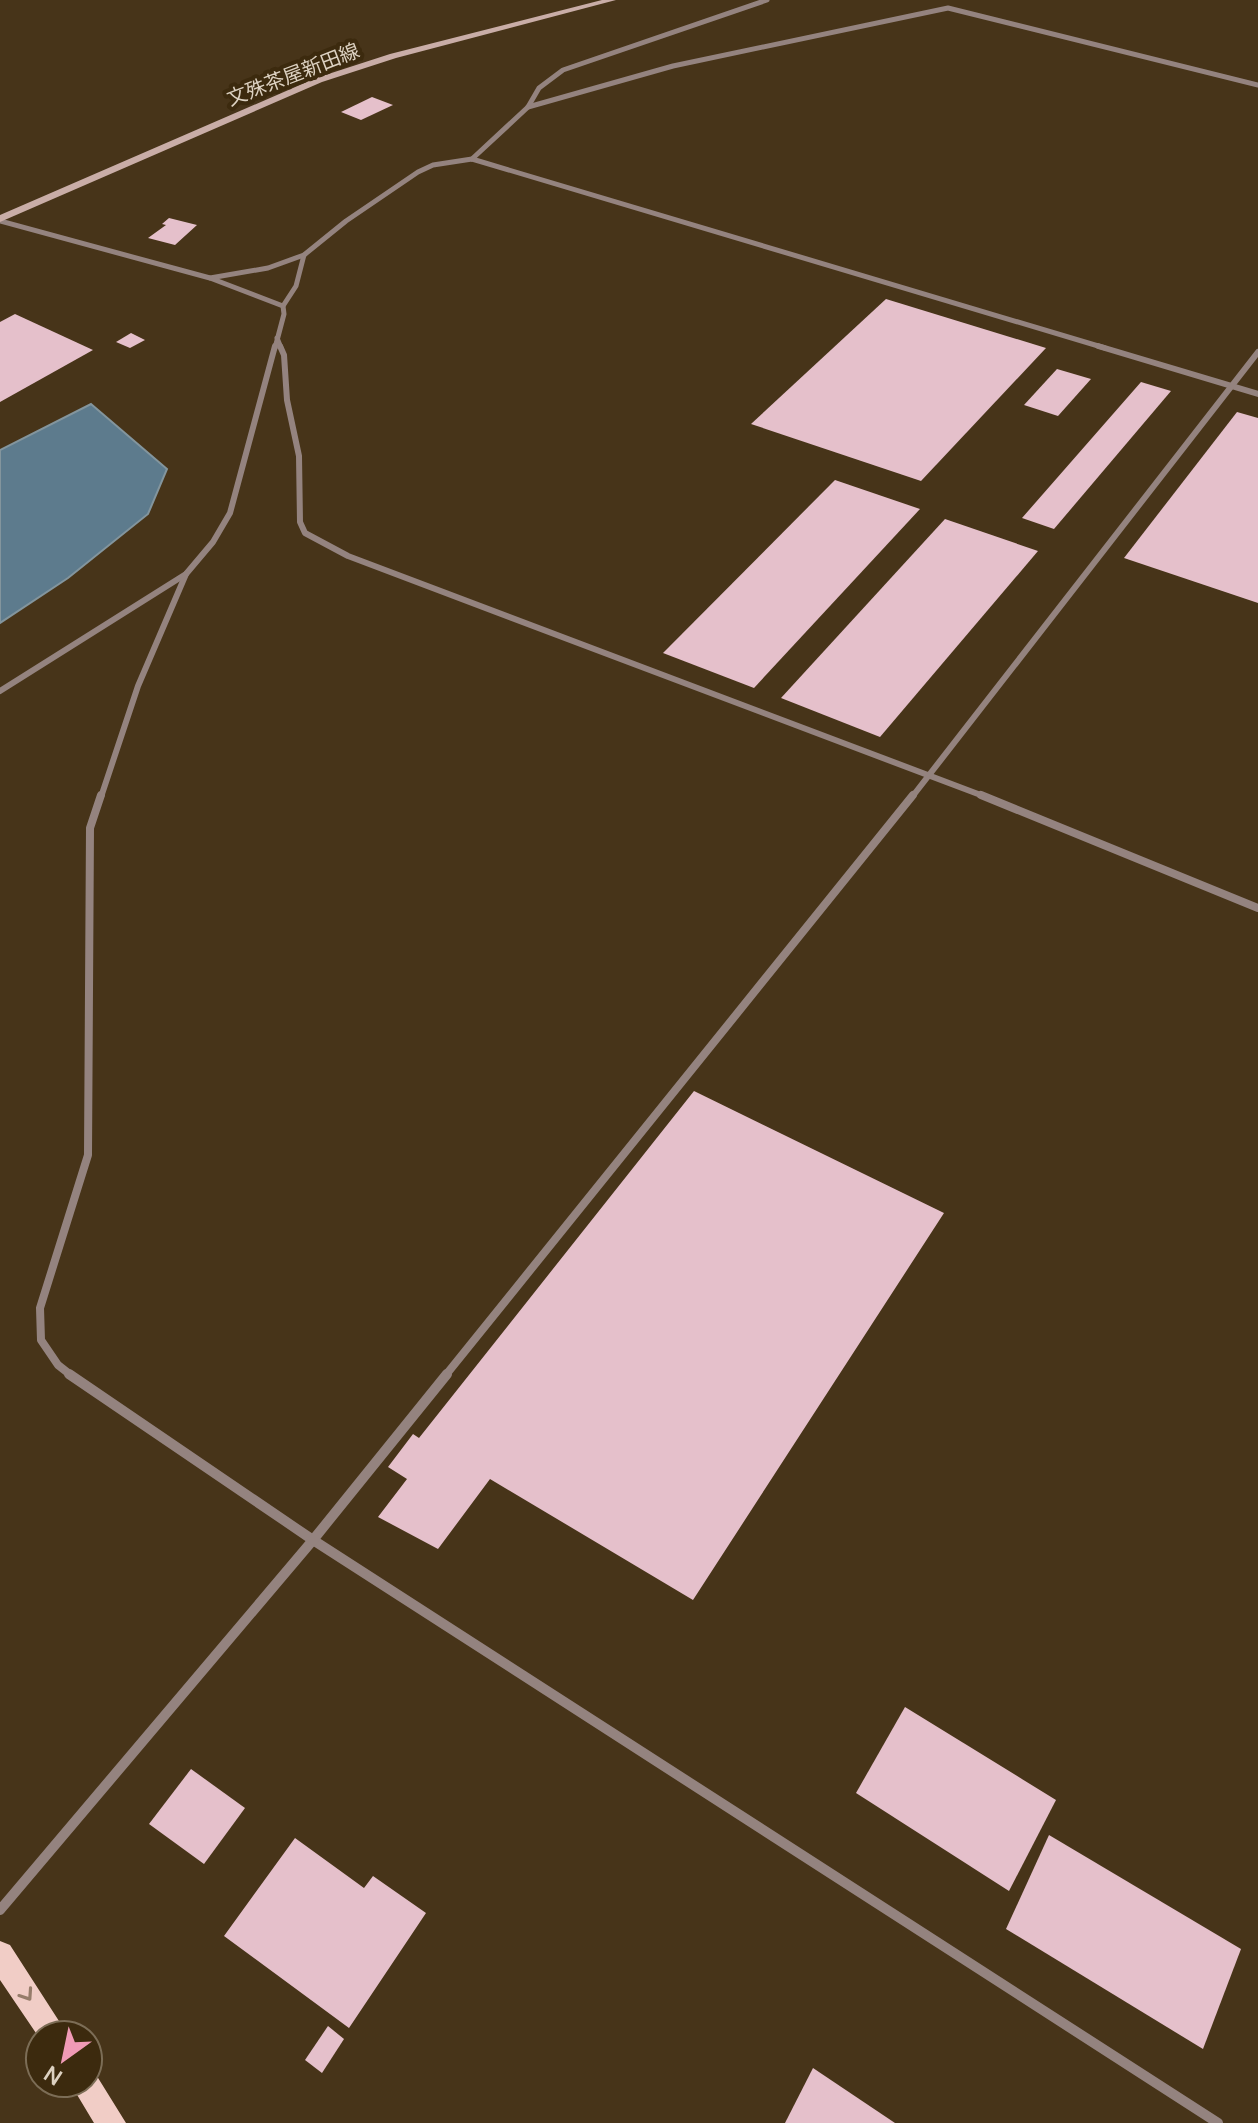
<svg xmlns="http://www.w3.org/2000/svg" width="1258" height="2123" font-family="Manrope,'Noto Sans JP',sans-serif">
<rect width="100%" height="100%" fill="#473419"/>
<!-- water -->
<path fill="#5d7b8d" stroke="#83959d" stroke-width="2" d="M91 404 167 469 148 514 68 578 0 623V450Z"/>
<!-- building -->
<g fill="#e5c0cb">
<path d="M372 97 393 105 361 120 341 112Z"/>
<path d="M169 218 197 225 175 245 148 238 166 225 162 224Z"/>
<path d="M886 299 1046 348 921 481 751 424Z"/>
<path d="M15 314 93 350 0 402V322Z"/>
<path d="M131 333 145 340 130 348 116 342Z"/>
<path d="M1057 369 1091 379 1058 416 1024 405Z"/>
<path d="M1141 382 1171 391 1054 529 1022 518Z"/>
<path d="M1237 412 1258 418V603L1124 558Z"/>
<path d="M835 480 920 509 754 688 663 653Z"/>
<path d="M945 519 1038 551 880 737 781 698Z"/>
<path d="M694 1091 944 1213 693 1600 490 1479 438 1549 378 1517 407 1479 388 1467 413 1434 419 1438Z"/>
<path d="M905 1707 1056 1800 1009 1891 856 1793Z"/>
<path d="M191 1769 245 1808 204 1864 149 1824Z"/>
<path d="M1049 1835 1241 1949 1203 2049 1006 1929Z"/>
<path d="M295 1838 364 1888 373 1876 426 1913 349 2028 224 1936Z"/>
<path d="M328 2026 344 2039 322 2073 305 2060Z"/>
<path d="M813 2068 895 2123H785Z"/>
</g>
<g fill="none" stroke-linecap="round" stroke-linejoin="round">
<!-- minor-far3 -->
<g stroke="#94837f" stroke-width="5">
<path d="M528 107 673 66 948 8 1258 85"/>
<path d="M472 159 528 107 539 88 563 70 767 0"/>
<path d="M0 221 210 278 268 268 304 255"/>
<path d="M210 278 283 306 284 314 275 348"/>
<path d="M283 306 296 286 304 255 346 221 418 172 433 165 472 159 1105 348"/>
<path d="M277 338 281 348"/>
</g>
<!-- minor-far2 -->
<g stroke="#94837f" stroke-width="6">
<path d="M280 346 284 355 287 400 299 456 300 522 305 533 348 556 986 797"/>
<path d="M1098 346 1258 394"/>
<path d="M0 691 186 574 213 542 230 513 275 346"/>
<path d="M101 797 138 686 186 574"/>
<path d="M912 797 1258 352"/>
</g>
<!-- minor-far1 -->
<g stroke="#94837f" stroke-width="8">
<path d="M981 795 1258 908"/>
<path d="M72 1376 58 1365 41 1340 40 1308 88 1155 90 828 101 795"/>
<path d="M445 1376 913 795"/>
</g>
<!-- minor -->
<g stroke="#94837f" stroke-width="10">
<path d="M69 1374 313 1540 1218 2123"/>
<path d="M0 1910 313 1540 447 1374"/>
</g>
<!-- secondary -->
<path fill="#c9ada7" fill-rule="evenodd" d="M602 0H616L396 58 322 82 0 222V215L316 78 390 54Z"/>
<!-- primary -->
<g fill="#f1cdc6" fill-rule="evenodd">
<path d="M0 1941 10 1945 68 2035H40V2039L0 1980Z"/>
<path d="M88 2070 95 2073 126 2123H94L70 2083H88Z"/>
</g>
</g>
<!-- one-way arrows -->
<defs><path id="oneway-chevron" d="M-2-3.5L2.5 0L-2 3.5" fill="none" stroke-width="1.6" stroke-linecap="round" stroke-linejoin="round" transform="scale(2)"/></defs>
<use stroke="#967c6a" href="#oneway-chevron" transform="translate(27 1995) rotate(56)"/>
<g text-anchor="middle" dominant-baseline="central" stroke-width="8" stroke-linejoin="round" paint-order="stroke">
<!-- far-street labels -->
<g font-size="20" fill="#dcd1c1" stroke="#3c2a0e">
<text transform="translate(293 74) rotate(-21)">文殊茶屋新田線</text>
</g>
</g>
<!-- north arrow -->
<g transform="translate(64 2059) rotate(213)"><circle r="38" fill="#3c2a0e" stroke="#7c6d56" stroke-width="2"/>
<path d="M0-6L14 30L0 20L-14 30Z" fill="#f09ab6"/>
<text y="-12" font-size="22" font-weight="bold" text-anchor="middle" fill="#dcd1c1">N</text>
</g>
</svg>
